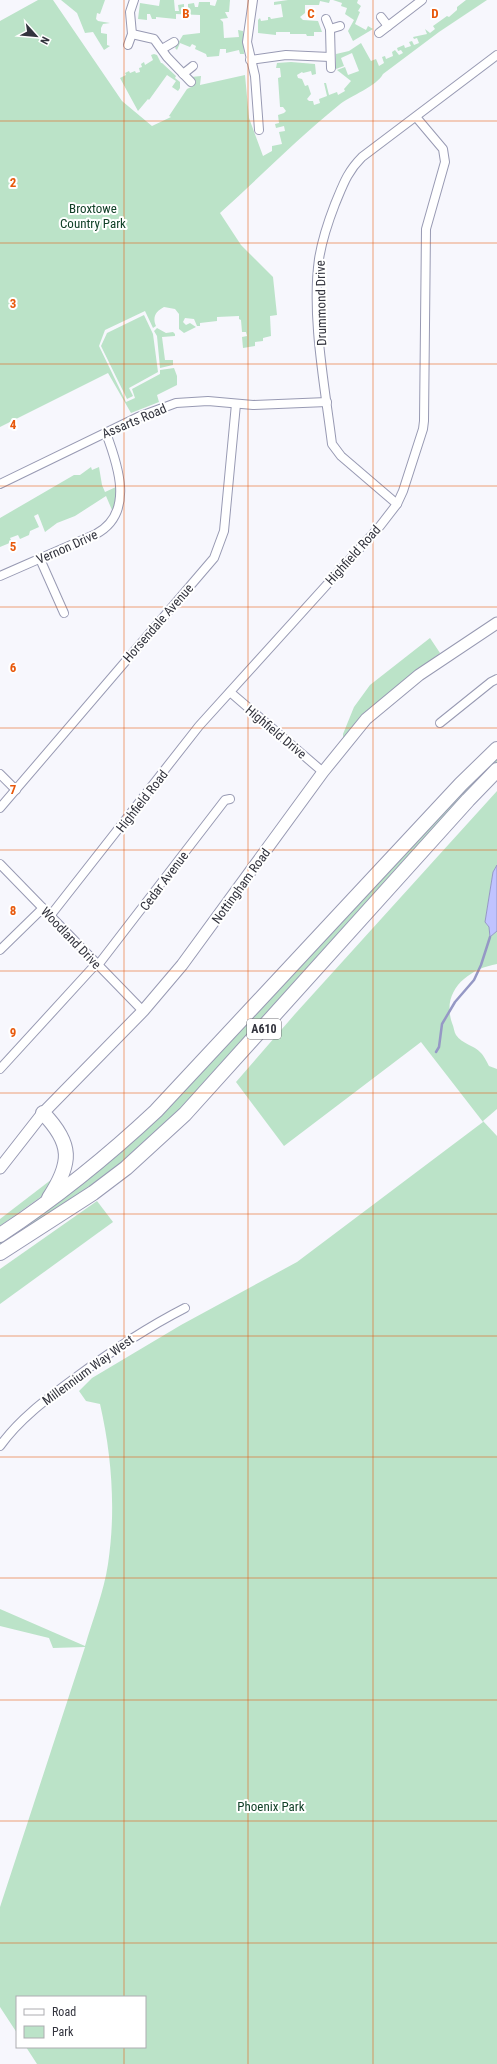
<svg xmlns="http://www.w3.org/2000/svg" width="497" height="2064" font-family="'Roboto Condensed',sans-serif">
<rect width="100%" height="100%" fill="#f7f7fd"/>
<!-- green -->
<g fill="#bbe3c8">
<path d="M38 0H53L122 101 152 126 171 117 169 116 187 89 191 87 193 84 191 77 201 76 200 85 245 75 249 118 263 156 272 151V146L282 144 279 132 285 131 284 126 276 128 275 124 279 123 278 115 284 113 286 111 283 107H280L278 78 281 77 280 68H276L277 63 291 62 315 64 316 74 312 75 311 71 303 73 302 72 297 75 298 78 302 79 305 86 308 85 311 94 307 99 309 101H313L314 105 320 103 319 99 327 96 324 83H326L329 95 337 92 338 95 345 91 344 89 351 81 337 70 345 67 348 75 359 71 352 53 341 58 344 66 336 69V54L349 51 361 43 371 61 376 59 379 66 384 63 382 57 385 56 386 59 393 56 392 52 395 50 399 55 403 53 401 50 398 51 397 48 404 45 405 48 411 46 409 42 412 41 414 45 419 43 417 38 414 39 413 37 427 34 425 29 430 33 435 29 433 26 447 16 449 17 457 10V7L466 0H487L439 32 383 74C377 86 350 96 339 105 297 139 260 177 220 213L241 245 273 277 277 315 270 316 271 336 263 338V341L255 342V346L243 348 242 337 247 336 246 332H242L241 320 239 319V316L217 317V321L200 323V326H197L194 319 185 318 183 322 186 325 190 323 196 327 184 333 179 329V314L175 309 164 307C156 311 152 317 156 326L153 328 145 311 105 330 99 346 126 402 135 398 132 389 160 374V370L174 368 177 376V385L157 395 159 402 131 413 108 373 0 427V21Z"/>
<path d="M61 0H105L100 14 97 13 96 19 98 21 110 23 103 24 101 28V33L107 34V45L110 46 104 50 93 32 85 33 77 13Z"/>
<path d="M160 0H174L175 11H179L178 5 184 4V7L188 8V4L194 3 195 7H198L199 2H210V5L215 6 217 0H230L229 12H225L228 18 220 19 223 22 224 38 239 37 238 30 243 31 244 54H240L239 50 226 53V49H220L219 56 207 57 206 54 195 49 196 46 192 44 190 47 180 43 177 50 175 48 183 35 200 33V15L176 14V19L156 17V19H152L150 14H147V20L138 19 140 3 159 6Z"/>
<path d="M288 0H330L329 3 320 1 318 9 319 5H305V13L300 17 303 20 318 21 322 32H314V36H307L306 34H290V32H276V35L258 33V20L260 18 261 21 268 20V17H270L271 19 283 17 281 4 274 5V2Z"/>
<path d="M333 0H358L357 3 361 6 358 11 360 12 355 24 366 30 368 26 373 29 353 41 348 31 354 20 345 14 347 8 341 6 342 3Z"/>
<path d="M154 54 157 55 161 63H162L176 76 175 78 180 82V88L178 91 172 87 176 81 167 75 149 100 148 99 138 111 120 78 126 75 125 73 129 71 130 73 135 71 136 73 140 72 139 68 142 67 141 64 144 62 145 65 153 60 151 55Z"/>
<path d="M144 315 153 334 158 372 129 388 133 396 127 399 101 346 107 333Z"/>
<path d="M157 328 166 333 173 332 175 334V336L162 337 165 360H173V365L160 368 157 336 154 331Z"/>
<path d="M91 467 92 470 99 467 102 485 105 492 116 487 118 489 116 509 112 510 106 496 75 516 57 523 45 532 38 514 34 516 39 527 30 531 29 535 20 539 18 535 10 538 12 542 0 547V518L74 475H80Z"/>
<path d="M430 638 440 653 362 716 343 738V734L354 707 370 685Z"/>
<path d="M497 755V764L196 1097 110 1176 0 1248V1241L67 1195Z"/>
<path d="M497 791V865L493 872 485 922 489 927 490 937 497 931V964C468 969 441 991 452 1023 454 1027 454 1032 456 1035 462 1044 474 1045 481 1053 484 1056 487 1062 489 1066L497 1069V1109L483 1121 497 1136V2064H37L26 2047H145V1997H17V2033L0 2007V1907L85 1647 53 1648 49 1638 0 1626V1609L85 1646C93 1619 104 1591 108 1564 116 1511 112 1456 100 1404L86 1401 79 1391 92 1378 181 1325 297 1262 483 1122 421 1042 284 1146 236 1082 295 1014Z"/>
<path d="M56 1176 49 1191 0 1226V1219Z"/>
<path d="M97 1201 113 1222 0 1304V1269Z"/>
</g>
<!-- water -->
<path fill="#c0c3ff" stroke="#9598c5" d="M497 865V931L490 937 489 927 485 922 493 872Z"/>
<g fill="none" stroke-linecap="round" stroke-linejoin="round">
<!-- stream -->
<path stroke="#9598c5" stroke-width="2.5" d="M436 1052 439 1047 442 1024 455 1002 474 980 481 965 490 937"/>
<!-- street casing -->
<g stroke="#989ab3" stroke-width="10">
<g id="street">
<path d="M253 0 247 42 255 76 259 130"/>
<path d="M381 17 388 26"/>
<path d="M326 19 330 29 331 68"/>
<path d="M330 29 340 26"/>
<path d="M379 33 422 0"/>
<path d="M132 34 154 39 167 57 191 82"/>
<path d="M128 45 132 34 130 12 134 0"/>
<path d="M162 49 174 42"/>
<path d="M250 60 286 55 330 57"/>
<path d="M183 74 193 66"/>
<path d="M0 484 138 417 176 403 208 401 253 405 327 402"/>
<path d="M397 504 341 456 332 444C325 387 311 316 319 259 322 240 328 222 335 204 343 185 347 172 362 157L497 55"/>
<path d="M40 559 64 613"/>
<path d="M0 576 96 534C135 513 118 465 106 433"/>
<path d="M230 692 323 772"/>
<path d="M440 723 491 682 497 679"/>
<path d="M0 774 16 790"/>
<path d="M0 808 214 558 224 531 236 404"/>
<path d="M0 864 143 1011"/>
<path d="M50 916 199 726 380 526 397 504 403 491 423 429 424 421 426 229 445 162 443 149 416 117"/>
<path d="M0 950 43 908"/>
<path d="M98 965 225 800 230 799"/>
<path d="M0 1069 96 964"/>
<path d="M0 1446C20 1418 48 1398 75 1378 110 1352 146 1328 185 1308"/>
</g>
</g>
<!-- secondary casing -->
<g stroke="#989ab3" stroke-width="13">
<path id="secondary" d="M0 1168 43 1113 143 1011 182 965 323 772 366 719 419 675 497 623"/>
</g>
<!-- highway casing -->
<g stroke="#989ab3" stroke-width="16">
<g id="highway">
<path d="M43 1113C73 1144 72 1163 49 1198"/>
<path d="M0 1235C56 1198 107 1157 156 1111L461 784 497 749"/>
<path d="M0 1253 93 1193 126 1168 185 1114 468 800 497 770"/>
</g>
</g>
<!-- street -->
<use href="#street" stroke="#fff" stroke-width="8"/>
<!-- secondary -->
<use href="#secondary" stroke="#fff" stroke-width="11"/>
<!-- highway -->
<use href="#highway" stroke="#fff" stroke-width="14"/>
</g>
<!-- grid -->
<path fill="none" stroke="#e8590c" stroke-width="1" stroke-opacity="0.55" d="M124 0V1997M248 0V2064M373 0V2064M0 121H497M0 243H497M0 364H497M0 486H497M0 607H497M0 728H497M0 850H497M0 971H497M0 1093H497M0 1214H497M0 1336H497M0 1457H497M0 1578H497M0 1700H497M0 1821H497M0 1943H497M124 2047V2064"/>
<g text-anchor="middle" dominant-baseline="central" stroke-width="4" stroke-linejoin="round" paint-order="stroke">
<!-- shield labels -->
<rect fill="#fff" stroke="#707077" stroke-width="1" x="247" y="1019" width="34" height="20" rx="3"/>
<g font-size="12" font-weight="bold" fill="#32333d">
<text x="264" y="1029">A610</text>
</g>
<!-- park labels -->
<g font-size="13" fill="#124128" stroke="#fff">
<text x="93" y="208">Broxtowe<tspan x="93" dy="15">Country Park</tspan></text>
<text x="271" y="1806">Phoenix Park</text>
</g>
<!-- street labels -->
<g font-size="13" fill="#32333d" stroke="#fff">
<text transform="translate(321 303) rotate(-91)">Drummond Drive</text>
<text transform="translate(134 421) rotate(-23)">Assarts Road</text>
<text transform="translate(67 547) rotate(-24)">Vernon Drive</text>
<text transform="translate(353 555) rotate(-48)">Highfield Road</text>
<text transform="translate(158 623) rotate(-49)">Horsendale Avenue</text>
<text transform="translate(276 732) rotate(40)">Highfield Drive</text>
<text transform="translate(142 801) rotate(-52)">Highfield Road</text>
<text transform="translate(164 881) rotate(-53)">Cedar Avenue</text>
<text transform="translate(241 886) rotate(-54)">Nottingham Road</text>
<text transform="translate(71 938) rotate(46)">Woodland Drive</text>
<text transform="translate(88 1370) rotate(-36)">Millennium Way West</text>
</g>
</g>
<g font-size="13" text-anchor="middle" font-weight="bold" fill="#e8590c" stroke="#fff" stroke-width="4" stroke-linejoin="round" paint-order="stroke">
<text x="186" y="18">B</text>
<text x="311" y="18">C</text>
<text x="435" y="18">D</text>
<text x="13" y="187">2</text>
<text x="13" y="308">3</text>
<text x="13" y="429">4</text>
<text x="13" y="551">5</text>
<text x="13" y="672">6</text>
<text x="13" y="794">7</text>
<text x="13" y="915">8</text>
<text x="13" y="1037">9</text>
</g>
<!-- legend -->
<rect x="16" y="1996" width="130" height="52" fill="#ffffff" stroke="#adadb1"/>
<rect x="24" y="2009" width="20" height="6" fill="#ffffff" stroke="#adadb1"/>
<text x="52" y="2016" font-size="12" fill="#32333d">Road</text>
<rect x="24" y="2026" width="20" height="12" fill="#bbe3c8" stroke="#adadb1"/>
<text x="52" y="2036" font-size="12" fill="#32333d">Park</text>
<!-- north arrow -->
<g transform="translate(36 36) rotate(117)" stroke="#ffffff" stroke-width="3" paint-order="stroke">
<path d="M0-3L7 15L0 10L-7 15Z" fill="#32333d"/>
<text y="-6" font-size="11" font-weight="bold" text-anchor="middle" fill="#32333d">N</text>
</g>
</svg>
